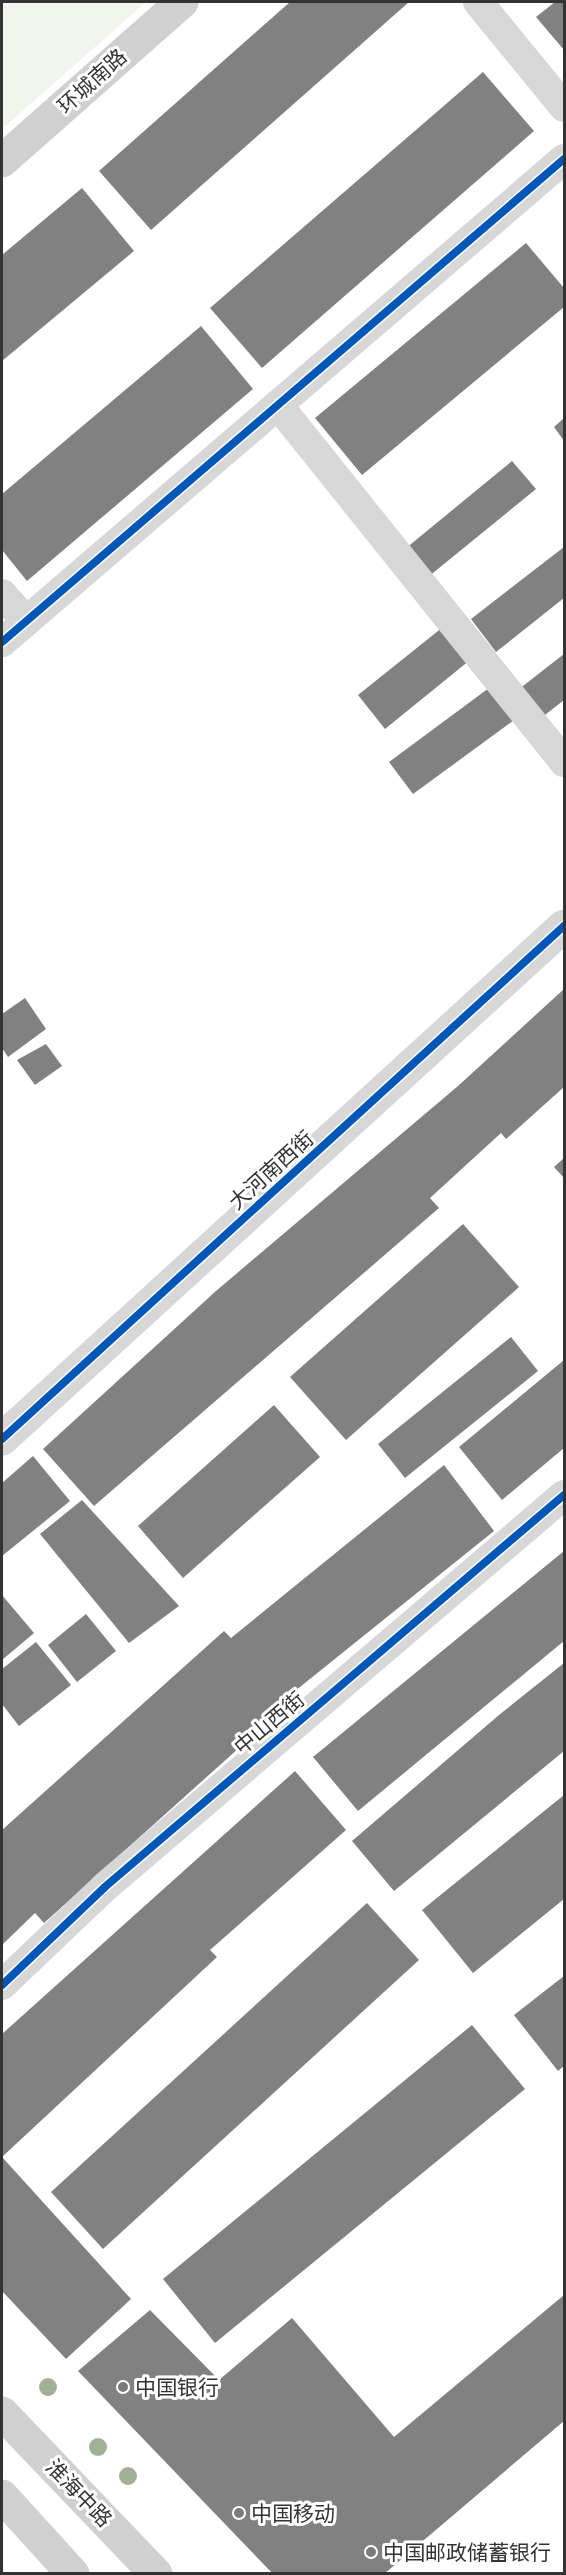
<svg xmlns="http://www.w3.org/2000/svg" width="566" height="2575" font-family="Montserrat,'Noto Sans SC',sans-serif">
<rect width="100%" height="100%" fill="#fff"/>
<!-- park -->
<path fill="#f1f5ed" d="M2 2H146L2 129Z"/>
<!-- building -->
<g fill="#818181">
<path d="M290 2H409L151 230 99 171Z"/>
<path d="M555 2H564V50L536 17Z"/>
<path d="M483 72 534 131 262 368 210 308Z"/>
<path d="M82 188 134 251 2 361V255Z"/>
<path d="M526 243 564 288V307L362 475 315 418Z"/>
<path d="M201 326 253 389 27 581 2 550V494Z"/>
<path d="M564 418V441L554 427Z"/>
<path d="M512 461 536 489 428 577 405 549Z"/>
<path d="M564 547V598L496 652 471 619Z"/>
<path d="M443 627 470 660 385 729 358 695Z"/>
<path d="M564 654V700L536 722 514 693Z"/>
<path d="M493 685 517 718 413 794 389 762Z"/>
<path d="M564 989V1087L506 1139 501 1133 430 1198 439 1208 94 1506 43 1449 216 1291 458 1086Z"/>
<path d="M25 998 46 1029 8 1057 2 1048V1014Z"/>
<path d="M46 1044 62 1066 35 1085 17 1060Z"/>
<path d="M564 1158V1178L554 1167Z"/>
<path d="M463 1224 519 1287 346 1440 290 1377Z"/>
<path d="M511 1337 538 1371 405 1478 378 1444Z"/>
<path d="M564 1360V1448L502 1500 459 1447Z"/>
<path d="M274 1405 320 1457 183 1578 138 1526Z"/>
<path d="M33 1456 70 1501 2 1556V1483Z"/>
<path d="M444 1465 494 1531 285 1699 289 1703 44 1923 35 1913 2 1945V1830L224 1631 231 1638Z"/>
<path d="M82 1500 179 1606 129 1643 40 1534Z"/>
<path d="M564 1551V1641L358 1811 313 1757Z"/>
<path d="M2 1595 34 1633 2 1660Z"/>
<path d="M86 1614 116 1651 77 1682 48 1645Z"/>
<path d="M36 1642 71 1685 19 1726 2 1704V1669Z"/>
<path d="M564 1663V1751L394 1891 352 1841 499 1715Z"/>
<path d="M295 1771 346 1830 210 1950 217 1957 2 2157 131 2299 66 2359 2 2291V2034Z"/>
<path d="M564 1795V1899L473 1973 422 1910Z"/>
<path d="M367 1903 419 1960 103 2249 51 2192Z"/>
<path d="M564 1976V2066L558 2071 514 2015Z"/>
<path d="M472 2025 525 2089 215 2343 163 2279Z"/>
<path d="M564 2295V2421L384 2574H273L78 2371 150 2310 219 2380 292 2318 394 2437Z"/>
</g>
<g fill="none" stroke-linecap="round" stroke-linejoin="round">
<!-- minor -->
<g stroke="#d7d7d7" stroke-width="30">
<path d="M478 2 564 107"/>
<path d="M278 405 564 762"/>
<path d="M2 594 26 621"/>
<path d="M2 642 564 159"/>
<path d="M2 1985 106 1886 564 1495"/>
</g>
<!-- tertiary -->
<path stroke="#d7d7d7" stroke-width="33" d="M2 1439 564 926"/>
<!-- secondary -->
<g stroke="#d0d0d0" stroke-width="33">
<path d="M2 161 182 2"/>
<path d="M2 2413 156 2574"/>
<path d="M2 2496 73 2574"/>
</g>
<!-- cycleway casing -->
<g stroke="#fff" stroke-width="11">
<g id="cycleway">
<path d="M2 642 564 159"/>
<path d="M2 1439 564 926"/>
<path d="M2 1985 106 1886 564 1495"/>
</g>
</g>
<!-- cycleway -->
<use href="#cycleway" stroke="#0057b8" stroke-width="8"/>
</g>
<!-- trees -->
<g fill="#a2b095">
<circle cx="48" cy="2387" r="9"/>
<circle cx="98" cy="2447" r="9"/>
<circle cx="128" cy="2476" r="9"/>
</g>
<!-- markers -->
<g fill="#7a7a7a" stroke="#fff" stroke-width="2">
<circle cx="123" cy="2387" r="6"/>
<circle cx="239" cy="2513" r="6"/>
<circle cx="371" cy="2552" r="6"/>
</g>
<g text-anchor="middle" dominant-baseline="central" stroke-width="6" stroke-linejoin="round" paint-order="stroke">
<!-- street labels -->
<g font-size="21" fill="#333" stroke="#fff">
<text transform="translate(92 81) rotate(-42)">环城南路</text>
<text transform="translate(271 1170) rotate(-42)">大河南西街</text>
<text transform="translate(269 1723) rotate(-40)">中山西街</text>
<text transform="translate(79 2493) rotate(46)">淮海中路</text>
</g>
<!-- poi labels -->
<g font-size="21" fill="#333" stroke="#fff" text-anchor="start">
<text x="135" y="2387">中国银行</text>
<text x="251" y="2513">中国移动</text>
<text x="383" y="2552">中国邮政储蓄银行</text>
</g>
</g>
<!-- border -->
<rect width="566" height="2575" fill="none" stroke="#333333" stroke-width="6"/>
</svg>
